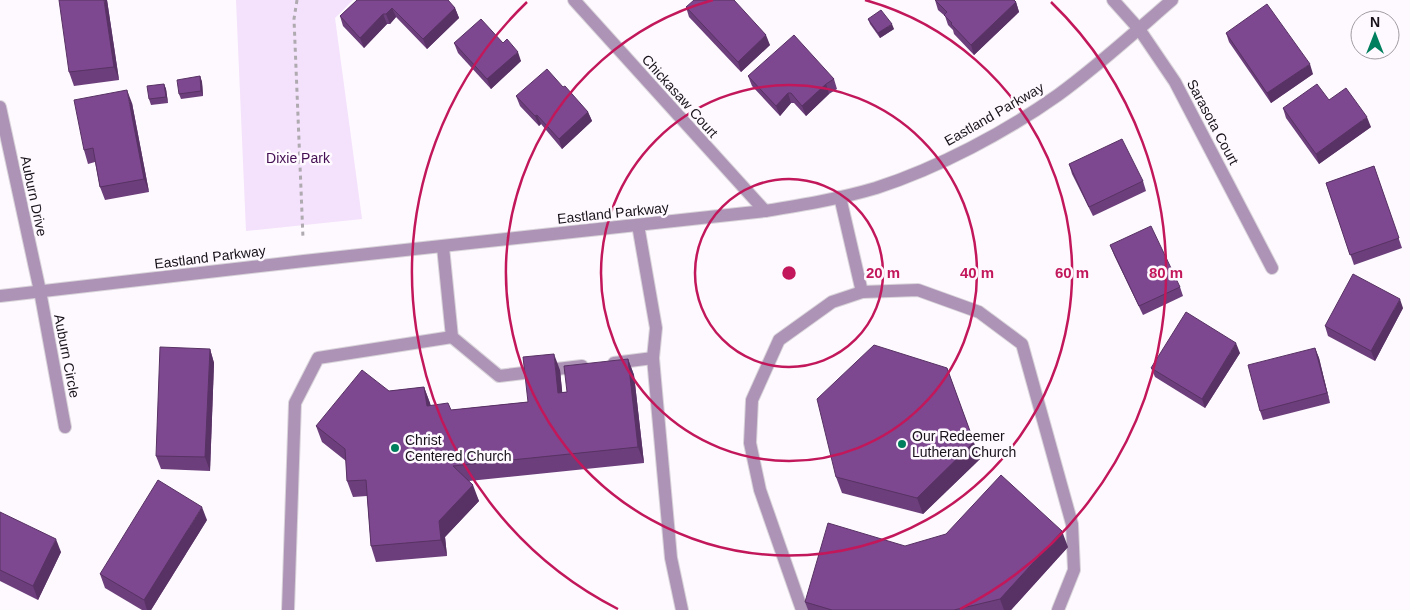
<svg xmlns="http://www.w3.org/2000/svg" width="1410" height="610" font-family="Helvetica,sans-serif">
<rect width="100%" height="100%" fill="#fdf9fe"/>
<!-- green -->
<path fill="#f4e1fb" d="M236 0H353L335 18 362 219 246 231Z"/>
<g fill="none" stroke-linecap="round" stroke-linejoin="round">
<!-- minor casing -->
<g stroke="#d9d4da" stroke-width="14">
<g id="minor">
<path d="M574 0 765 211"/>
<path d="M1113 0 1139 29 1175 82 1272 268"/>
<path d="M0 107 40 291 65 427"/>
<path d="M840 197 862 292"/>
<path d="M638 225 656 328 653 358 671 558 682 610"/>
<path d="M443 247 452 337 499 376 582 366"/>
<path d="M0 296 304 261 765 211C802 205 839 199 876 188 938 168 1006 132 1058 95 1098 66 1135 32 1172 0"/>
<path d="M614 363 653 358"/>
<path d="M288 610 295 403 318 358 452 337"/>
<path d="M802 610 760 490 750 443 752 400 779 340 832 302 862 292 918 290 979 312 1022 344 1072 524 1074 570 1058 610"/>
</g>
</g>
<!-- path -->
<path stroke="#afaab0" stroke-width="3" stroke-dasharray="4 4" stroke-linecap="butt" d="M297 0 294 19 303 238"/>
<!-- minor -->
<use href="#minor" stroke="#ad94b6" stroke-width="12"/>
</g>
<!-- wall -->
<g fill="#6c3e7b">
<path d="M107 0 119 80 74 86 69 72Z"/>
<path d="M357 0 455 8 459 18 427 49 396 17 390 24H387L364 48 343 26 340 16Z"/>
<path d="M935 0 1016 2 1019 12 974 55 954 34 953 30 948 25 945 16 938 10Z"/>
<path d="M686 7 770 45 741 72 689 17Z"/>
<path d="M868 19 894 29 880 38 870 24Z"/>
<path d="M1226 33 1313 74 1271 103 1229 42Z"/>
<path d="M454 43H503L521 61 491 89 458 53Z"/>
<path d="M200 76 202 82 203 96 181 99 179 94Z"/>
<path d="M748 76 834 79 837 89 829 94 806 116 794 103H791L780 116 752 86Z"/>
<path d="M164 84 166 89 168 103 151 105 149 99Z"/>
<path d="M563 87 588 112 592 121 562 149 541 124 539 126 520 106 516 96Z"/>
<path d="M1329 100 1371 127 1319 164 1286 118 1283 108Z"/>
<path d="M132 103 149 192 105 200 100 187 95 162 88 164 84 150Z"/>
<path d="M1069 164 1143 181 1146 191 1093 216 1072 174Z"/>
<path d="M1374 166 1402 248 1354 265 1326 183Z"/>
<path d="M1110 245 1180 287 1183 296 1143 315 1114 255Z"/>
<path d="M1403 308 1375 361 1328 336 1325 326Z"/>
<path d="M1315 348 1319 358 1330 403 1263 420 1260 411Z"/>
<path d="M210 349 214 363 210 471 161 469 156 456Z"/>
<path d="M1240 353 1205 408 1155 377 1151 368Z"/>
<path d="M628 359 634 375 644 463 469 481 479 501 445 537 447 556 376 562 371 546 367 496 353 497 347 481 346 461 322 442 316 426 389 391 424 387 431 406 451 410 528 402 560 370 562 392H567Z"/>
<path d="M980 459 923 514 842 493 836 477Z"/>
<path d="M0 512 61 552 38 600 0 581Z"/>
<path d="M207 520 151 610H142L105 588 100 574Z"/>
<path d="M905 546 1068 547 1011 610H808L805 602Z"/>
</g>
<!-- shaded-wall -->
<g fill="#583264">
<path d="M104 0H107L119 80 114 67Z"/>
<path d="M1016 2 1019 12 974 55 971 45Z"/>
<path d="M392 8 396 17 390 24 386 14Z"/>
<path d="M455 8 459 18 427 49 423 39Z"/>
<path d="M383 14 387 24 364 48 360 38Z"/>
<path d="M892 24 894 29 880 38 878 33Z"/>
<path d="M766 35 770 45 741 72 738 62Z"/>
<path d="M518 52 521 61 491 89 487 79Z"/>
<path d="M1310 64 1313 74 1271 103 1267 93Z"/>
<path d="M200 76 202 82 203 96 201 91Z"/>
<path d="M164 84 166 89 168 103 166 97Z"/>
<path d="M826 84 829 94 806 116 802 106Z"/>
<path d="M127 90 132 103 149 192 144 179Z"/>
<path d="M788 93 791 103 780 116 776 106Z"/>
<path d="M588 112 592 121 562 149 559 139Z"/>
<path d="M537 115 541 124 539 126 535 116Z"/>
<path d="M1367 117 1371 127 1319 164 1316 154Z"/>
<path d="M1400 299 1403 308 1375 361 1371 351Z"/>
<path d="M1236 343 1240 353 1205 408 1202 399Z"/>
<path d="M1315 348 1319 358 1330 403 1327 393Z"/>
<path d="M210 349 214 363 210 471 205 457Z"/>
<path d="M554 354 560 370 564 409 558 393Z"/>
<path d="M628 359 634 375 644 463 638 447Z"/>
<path d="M947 368 980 459 923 514 917 498Z"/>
<path d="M424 387 430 403 433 422 427 406Z"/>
<path d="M473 485 479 501 445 537 447 556 441 540 439 521Z"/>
<path d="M202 507 207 520 151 610H147L144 600Z"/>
<path d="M1062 531 1068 547 1011 610H1004L1000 599Z"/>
<path d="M56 539 61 552 38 600 33 586Z"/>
</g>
<!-- building -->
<g fill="#7d488f" stroke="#583264">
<path d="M59 0H104L114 67 69 72Z"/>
<path d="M357 0H448L455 8 423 39 392 8 386 14H383L360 38 340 16Z"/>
<path d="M694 0H734L766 35 738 62 686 7Z"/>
<path d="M935 0H1014L1016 2 971 45 951 24 952 23 944 15 947 12Z"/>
<path d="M1267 4 1310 64 1267 93 1226 33Z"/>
<path d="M881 10 892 24 878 33 868 19Z"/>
<path d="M481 19 503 43 507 39 518 52 487 79 454 43Z"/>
<path d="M794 35 834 79 826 84 802 106 791 93H788L776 106 748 76Z"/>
<path d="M547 69 563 87 565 86 588 112 559 139 537 115 535 116 516 96Z"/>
<path d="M200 76 201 91 179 94 177 80Z"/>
<path d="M164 84 166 97 149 99 147 86Z"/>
<path d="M1317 84 1329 100 1346 88 1367 117 1316 154 1283 108Z"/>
<path d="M127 90 144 179 100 187 93 148 84 150 74 100Z"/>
<path d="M1122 139 1143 181 1089 207 1069 164Z"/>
<path d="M1374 166 1399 238 1350 255 1326 183Z"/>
<path d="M1151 226 1180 287 1139 306 1110 245Z"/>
<path d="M1353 274 1400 299 1371 351 1325 326Z"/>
<path d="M1186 312 1236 343 1202 399 1151 368Z"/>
<path d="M874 345 947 368 974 442 917 498 836 477 817 399Z"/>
<path d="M160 347 210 349 205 457 156 456Z"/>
<path d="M1315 348 1327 393 1260 411 1248 365Z"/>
<path d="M554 354 558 393 567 392 564 366 628 359 638 447 453 466 473 485 439 521 441 540 371 546 366 480 347 481 345 449 316 426 362 370 389 391 424 387 427 406 448 403 451 410 528 402 523 357Z"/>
<path d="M1001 475 1062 531 1000 599 954 610H832L805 602 828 523 905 546 946 534Z"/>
<path d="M158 480 202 507 144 600 100 574Z"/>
<path d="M0 512 56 539 33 586 0 570Z"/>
</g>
<!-- distance rings -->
<g fill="none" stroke="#c2185b" stroke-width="2.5">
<circle cx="789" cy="273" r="94"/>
<circle cx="789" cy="273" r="188"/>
<path d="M865 0A283 283 0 1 1 713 0"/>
<path d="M618 609A377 377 0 0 1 527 2M1051 2A377 377 0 0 1 960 609"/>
</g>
<!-- markers -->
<g fill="#007f5e" stroke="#fdf9fe" stroke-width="2">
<circle cx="902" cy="444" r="5"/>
<circle cx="395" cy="448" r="5"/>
</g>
<g text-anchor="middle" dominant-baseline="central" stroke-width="5" stroke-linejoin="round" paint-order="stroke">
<!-- street labels -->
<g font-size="14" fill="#19121b" stroke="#fdf9fe">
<text transform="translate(680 96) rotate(48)">Chickasaw Court</text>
<text transform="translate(994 114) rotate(-30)">Eastland Parkway</text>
<text transform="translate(1213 122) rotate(62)">Sarasota Court</text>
<text transform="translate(34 196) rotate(78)">Auburn Drive</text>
<text transform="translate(613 213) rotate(-6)">Eastland Parkway</text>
<text transform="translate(210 257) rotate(-7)">Eastland Parkway</text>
<text transform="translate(67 356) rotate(79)">Auburn Circle</text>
</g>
<!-- park labels -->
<g font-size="14" fill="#440e53" stroke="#fdf9fe">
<text x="298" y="158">Dixie Park</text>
</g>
<!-- poi labels -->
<g font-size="14" fill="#19121b" stroke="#fdf9fe" text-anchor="start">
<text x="912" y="436">Our Redeemer<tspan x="912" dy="16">Lutheran Church</tspan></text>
<text x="405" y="440">Christ<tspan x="405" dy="16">Centered Church</tspan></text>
</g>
</g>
<circle cx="789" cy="273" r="8" fill="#c2185b" stroke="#fdf9fe" stroke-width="2.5"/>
<g font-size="15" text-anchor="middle" font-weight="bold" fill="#c2185b" stroke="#fdf9fe" stroke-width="5" stroke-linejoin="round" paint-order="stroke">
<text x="883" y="278">20 m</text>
<text x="977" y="278">40 m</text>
<text x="1072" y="278">60 m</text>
<text x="1166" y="278">80 m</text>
</g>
<!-- north arrow -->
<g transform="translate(1375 35)"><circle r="24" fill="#fdf9fe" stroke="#a29da3"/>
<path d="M0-4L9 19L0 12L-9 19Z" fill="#007f5e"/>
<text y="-8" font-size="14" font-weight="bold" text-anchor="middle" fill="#19121b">N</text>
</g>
</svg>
